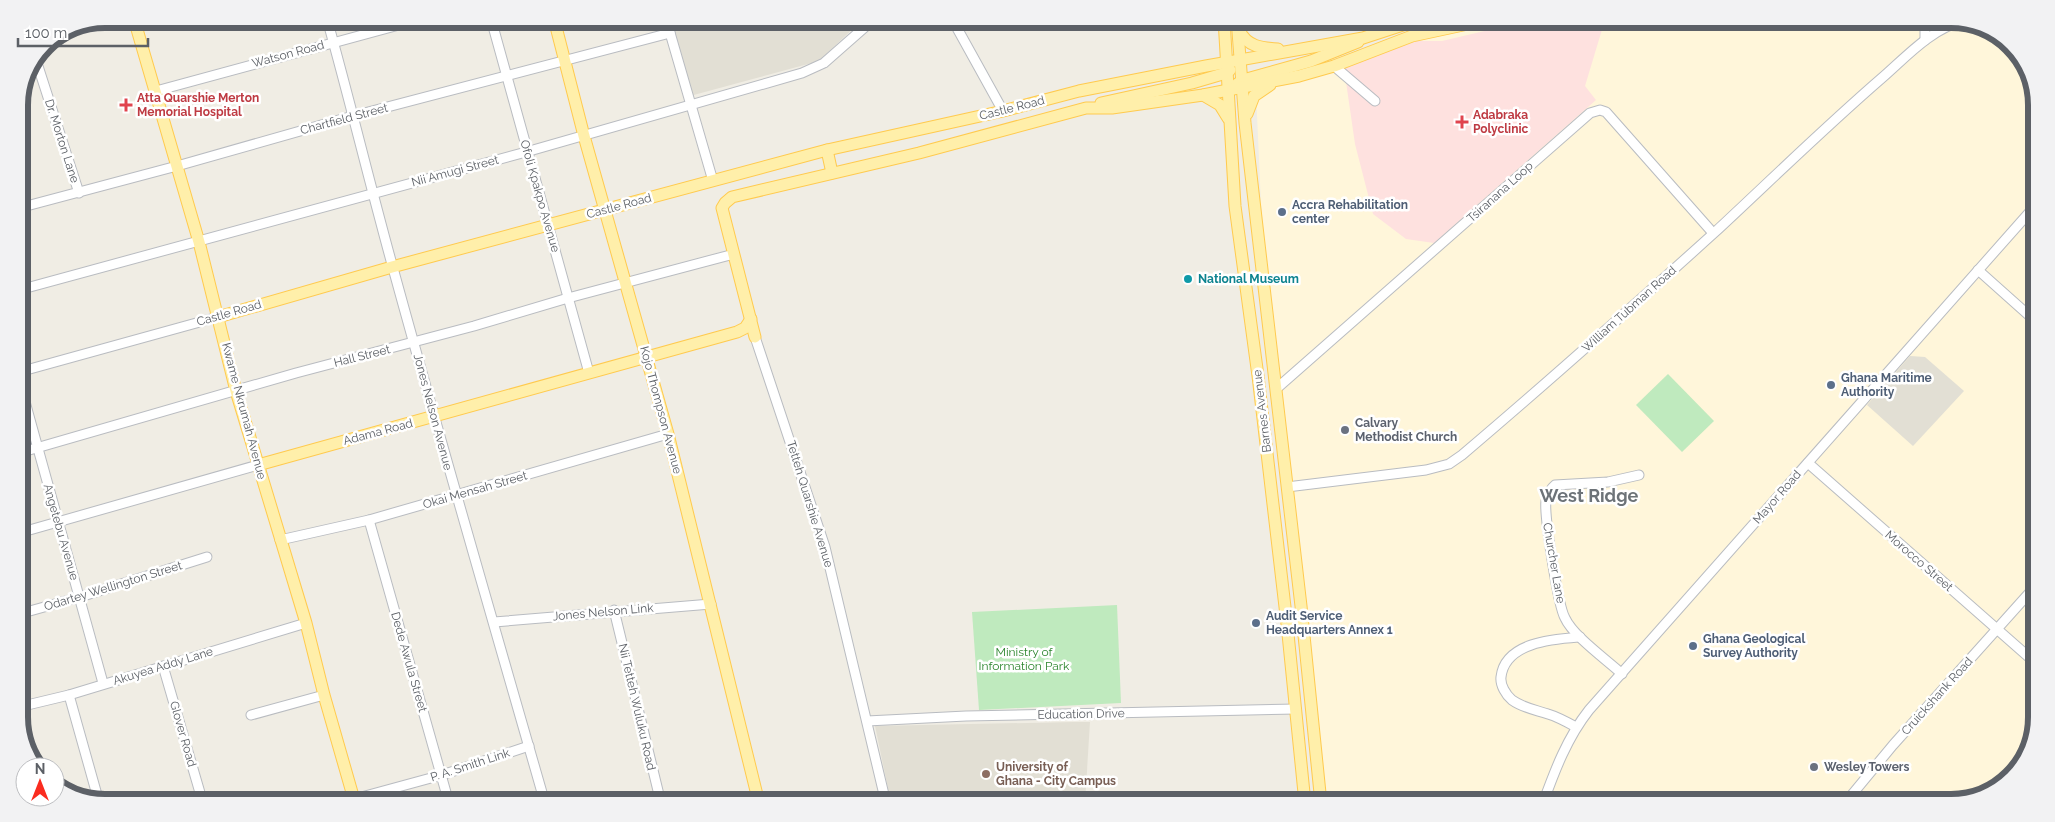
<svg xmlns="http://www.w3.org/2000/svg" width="2055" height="822" font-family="Raleway,sans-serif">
<rect width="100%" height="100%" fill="#f0ede4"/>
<!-- commercial -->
<path fill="#fff6da" d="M1510 19H1951L1977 25 1990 30 2022 56 2036 99 2030 750 1999 789 1951 803H1325L1273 337 1261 204 1256 92 1405 44Z"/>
<!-- education -->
<g fill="#e2dfd4">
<path d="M669 19H863L819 61 690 96Z"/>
<path d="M1910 356 1925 357 1964 391 1913 446 1867 405Z"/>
<path d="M1073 722H1090L1085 803H891L875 726Z"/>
</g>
<!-- medical -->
<path fill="#fee1df" d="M1536 19H1602L1604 23 1585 86 1596 100 1434 243 1406 239 1373 214 1355 144 1344 68 1416 41H1442Z"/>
<!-- green -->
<g fill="#bfeabe">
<path d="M1668 374 1714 421 1682 452 1636 405Z"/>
<path d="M1117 605 1121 703 979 710 972 612Z"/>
</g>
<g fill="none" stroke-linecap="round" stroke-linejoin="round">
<!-- minor casing -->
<g stroke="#b9bcc1" stroke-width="11">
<g id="minor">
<path d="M327 19C350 101 370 185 393 268 442 447 494 625 545 803"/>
<path d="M491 19C523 137 556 255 589 373"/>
<path d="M666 19 713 181"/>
<path d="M952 19 1003 111"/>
<path d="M1925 19V40"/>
<path d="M36 60 79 193"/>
<path d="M1334 66 1375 101"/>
<path d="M156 91 421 19"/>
<path d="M19 208 177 166 353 116 670 33"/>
<path d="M1978 270 2034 320"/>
<path d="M19 290 526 152 802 73 824 63 874 19"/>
<path d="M755 337 825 547 886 803"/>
<path d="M19 372 218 317"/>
<path d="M19 380 103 683"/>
<path d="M1276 389 1590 113 1600 110 1606 112 1713 233"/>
<path d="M19 453 296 373 474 326 568 298 734 254"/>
<path d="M1808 463 2031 659"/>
<path d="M1287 487 1426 470 1449 464 1462 455C1547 383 1631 308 1714 233 1770 181 1825 127 1883 77 1907 56 1931 29 1963 21"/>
<path d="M369 520 449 803"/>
<path d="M19 533 258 465"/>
<path d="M280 540 369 520 668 434"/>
<path d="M614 610 661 803"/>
<path d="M19 614 80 597 207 557"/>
<path d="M494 622 711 604"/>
<path d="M163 666 203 803"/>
<path d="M1622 674C1607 660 1573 636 1565 618 1558 606 1544 515 1546 501 1548 494 1550 489 1555 485L1608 482 1639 475"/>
<path d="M69 695 99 802"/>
<path d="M19 707 69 695 306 623"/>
<path d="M251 715 324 695"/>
<path d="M867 721 966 716 1296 709"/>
<path d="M1576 727C1567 722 1558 717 1548 714 1536 710 1523 708 1512 700 1506 695 1500 685 1501 677 1505 642 1554 639 1580 637"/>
<path d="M354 799 442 775 529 746"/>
<path d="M1543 803C1555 770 1567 738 1589 710L2035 206"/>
<path d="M1845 803 1893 745 2031 591"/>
</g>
</g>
<!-- major casing -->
<g stroke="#ffca4e" stroke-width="13">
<g id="major">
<path d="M134 19 199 242 236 391 306 623 324 695 355 803"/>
<path d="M554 19 584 136 668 434 759 803"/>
<path d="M1224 19 1235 206 1258 376 1287 624 1305 803"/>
<path d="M1237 19 1245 123 1301 606 1321 803"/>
<path d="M1239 30C1247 47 1262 48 1278 49"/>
<path d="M1237 84 1243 80 1311 61 1358 42"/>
<path d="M1203 95 1220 105 1228 118"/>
<path d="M1101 103 1192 83 1226 73 1230 70"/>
<path d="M1247 114 1254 96 1270 85"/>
<path d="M827 150 832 173"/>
<path d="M218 317 392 267 827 150 1003 111 1079 91 1206 66 1363 38 1421 19"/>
<path d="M755 337 722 208 725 203 732 197 919 153 1086 108H1112L1203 95 1299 76 1334 66 1412 36 1491 19"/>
<path d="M258 465 737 332 745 328 751 319"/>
</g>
</g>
<!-- minor -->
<use href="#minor" stroke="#fff" stroke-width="9"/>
<!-- major -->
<use href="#major" stroke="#ffefaa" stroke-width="11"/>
</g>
<!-- markers -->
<g fill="#e0444e" stroke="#fff" stroke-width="2">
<path d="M123.5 97.5h5v5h5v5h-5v5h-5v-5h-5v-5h5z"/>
<path d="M1459.5 114.5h5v5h5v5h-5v5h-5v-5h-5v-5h5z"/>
</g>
<g fill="#5c6f8a" stroke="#fff" stroke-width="2">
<circle cx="1282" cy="212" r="5"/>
<circle cx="1831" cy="385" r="5"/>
<circle cx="1256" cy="623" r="5"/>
<circle cx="1693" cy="646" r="5"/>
</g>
<circle fill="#0f9aa8" stroke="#fff" stroke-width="2" cx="1188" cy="279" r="5"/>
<g fill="#6b7280" stroke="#fff" stroke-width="2">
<circle cx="1345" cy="430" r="5"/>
<circle cx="1814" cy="767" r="5"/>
</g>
<circle fill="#8d6e63" stroke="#fff" stroke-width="2" cx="986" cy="774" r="5"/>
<g text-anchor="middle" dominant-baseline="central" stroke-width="5" stroke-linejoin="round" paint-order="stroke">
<!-- street labels -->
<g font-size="12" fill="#5c6066" stroke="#fff">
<text transform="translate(288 54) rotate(-15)">Watson Road</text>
<text transform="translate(1012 108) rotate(-14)">Castle Road</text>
<text transform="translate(344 119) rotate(-15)">Chartfield Street</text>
<text transform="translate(62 141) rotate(72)">Dr. Morton Lane</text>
<text transform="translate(455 171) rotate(-15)">Nii Amugi Street</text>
<text transform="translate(1500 192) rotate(-42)">Tsiranana Loop</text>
<text transform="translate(540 196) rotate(74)">Ofoli Kpakpo Avenue</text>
<text transform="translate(619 206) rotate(-15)">Castle Road</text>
<text transform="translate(1629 309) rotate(-42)">William Tubman Road</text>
<text transform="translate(229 313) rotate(-16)">Castle Road</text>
<text transform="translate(362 356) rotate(-14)">Hall Street</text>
<text transform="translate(661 410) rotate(75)">Kojo Thompson Avenue</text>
<text transform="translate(244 411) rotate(75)">Kwame Nkrumah Avenue</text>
<text transform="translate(1262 411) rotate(-97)">Barnes Avenue</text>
<text transform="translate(433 412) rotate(75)">Jones Nelson Avenue</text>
<text transform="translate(378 432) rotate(-15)">Adama Road</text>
<text transform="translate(475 490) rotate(-16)">Okai Mensah Street</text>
<text transform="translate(1777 497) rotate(-49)">Mayor Road</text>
<text transform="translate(810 504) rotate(73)">Tetteh Quarshie Avenue</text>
<text transform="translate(61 532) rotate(74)">Angetebu Avenue</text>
<text transform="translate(1919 561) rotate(41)">Morocco Street</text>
<text transform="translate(1554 563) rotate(80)">Churcher Lane</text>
<text transform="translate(113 586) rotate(-17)">Odartey Wellington Street</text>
<text transform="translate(603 612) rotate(-5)">Jones Nelson Link</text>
<text transform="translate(409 662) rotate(74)">Dede Awula Street</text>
<text transform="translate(163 666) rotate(-17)">Akuyea Addy Lane</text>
<text transform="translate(1937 696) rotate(-48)">Cruickshank Road</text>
<text transform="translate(637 707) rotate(77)">Nii Tetteh Wuluku Road</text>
<text transform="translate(1081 714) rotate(-1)">Education Drive</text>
<text transform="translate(183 734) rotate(74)">Glover Road</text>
<text transform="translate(470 765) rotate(-18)">P. A. Smith Link</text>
</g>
<!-- health labels -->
<g font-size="12" font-weight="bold" fill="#be3a42" stroke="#fff" text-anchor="start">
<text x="137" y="98">Atta Quarshie Merton<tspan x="137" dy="14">Memorial Hospital</tspan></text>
<text x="1473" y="115">Adabraka<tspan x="1473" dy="14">Polyclinic</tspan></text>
</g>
<!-- service labels -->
<g font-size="12" font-weight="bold" fill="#4e5e75" stroke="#fff" text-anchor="start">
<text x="1292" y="205">Accra Rehabilitation<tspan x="1292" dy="14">center</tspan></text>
<text x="1841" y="378">Ghana Maritime<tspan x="1841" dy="14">Authority</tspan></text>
<text x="1266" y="616">Audit Service<tspan x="1266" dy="14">Headquarters Annex 1</tspan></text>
<text x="1703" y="639">Ghana Geological<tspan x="1703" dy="14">Survey Authority</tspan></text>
</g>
<!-- culture labels -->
<g font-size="12" font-weight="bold" fill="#0d838f" stroke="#fff" text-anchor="start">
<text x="1198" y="279">National Museum</text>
</g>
<!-- worship labels -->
<g font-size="12" font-weight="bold" fill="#5b616d" stroke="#fff" text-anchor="start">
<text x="1355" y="423">Calvary<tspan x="1355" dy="14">Methodist Church</tspan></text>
<text x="1824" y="767">Wesley Towers</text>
</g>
<!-- park labels -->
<g font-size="12" fill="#2c852e" stroke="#fff">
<text x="1024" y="652">Ministry of<tspan x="1024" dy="14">Information Park</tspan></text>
</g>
<!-- education labels -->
<g font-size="12" font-weight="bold" fill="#785e54" stroke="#fff" text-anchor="start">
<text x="996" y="767">University of<tspan x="996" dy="14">Ghana - City Campus</tspan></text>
</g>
<!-- district labels -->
<g font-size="18" font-weight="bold" fill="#6d7378" stroke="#fff">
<text x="1589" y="495">West Ridge</text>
</g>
</g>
<!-- crop -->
<path d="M0 0H2055V822H0ZM105 28H1951A77 77 0 0 1 2028 105V717A77 77 0 0 1 1951 794H105A77 77 0 0 1 28 717V105A77 77 0 0 1 105 28Z" fill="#f2f2f3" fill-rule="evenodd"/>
<path fill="none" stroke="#5c6066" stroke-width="6" d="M105 28H1951A77 77 0 0 1 2028 105V717A77 77 0 0 1 1951 794H105A77 77 0 0 1 28 717V105A77 77 0 0 1 105 28Z"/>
<!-- north arrow -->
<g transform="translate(40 782)"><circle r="24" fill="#ffffff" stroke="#bebfc2"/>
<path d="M0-4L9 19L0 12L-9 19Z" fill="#fa2c1f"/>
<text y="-8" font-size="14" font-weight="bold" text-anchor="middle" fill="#5c6066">N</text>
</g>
<!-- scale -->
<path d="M18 38v8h130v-8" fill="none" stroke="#5c6066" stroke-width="2.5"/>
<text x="25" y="38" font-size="15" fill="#5c6066" stroke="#ffffff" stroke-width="4" paint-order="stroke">100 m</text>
</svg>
